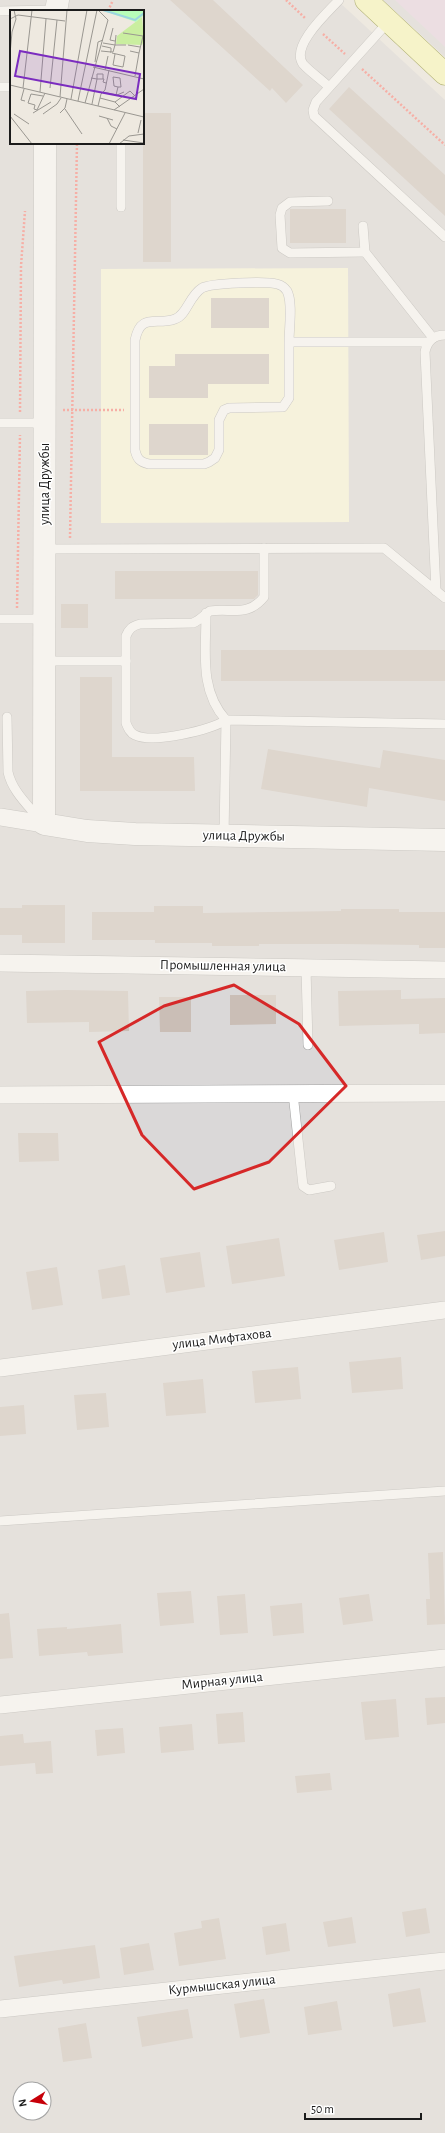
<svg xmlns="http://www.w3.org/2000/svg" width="445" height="2133" font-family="'Alegreya Sans',sans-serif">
<rect width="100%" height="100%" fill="#eee9e0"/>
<!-- residential -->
<g fill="#dad8d8" fill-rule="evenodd">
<path d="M0 0H337L445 100V2133H0ZM11 11H143V143H11ZM20 2089H44V2113H20Z"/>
<path d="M383 0H445V57Z"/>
</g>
<!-- industrial -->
<path fill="#e8d1e5" d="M395 0H445V47Z"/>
<!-- education -->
<path fill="#fffdd8" d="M348 268 349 522 101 523V269Z"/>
<!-- building -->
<g fill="#cabeb6">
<path d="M170 0H213L303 85 286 103 272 88 270 91Z"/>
<path d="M349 87 445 175V216L329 109Z"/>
<rect x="143" y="113" width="28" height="149"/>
<path d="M346 209V243H290V209Z"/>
<rect x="211" y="298" width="58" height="30"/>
<path d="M175 354H269V384H208V398H149V366H175Z"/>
<rect x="149" y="424" width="59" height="31"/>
<path d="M115 571H258V595L254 599H115Z"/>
<rect x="61" y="604" width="27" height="24"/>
<rect x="221" y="650" width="224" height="31"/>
<path d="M80 677H112V757H194L195 791H80Z"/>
<path d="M268 749 380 768 383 750 445 760V801L369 788 367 807 261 789Z"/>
<path d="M22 905H65V943H22V935H0V908H22Z"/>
<path d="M154 906H203V913L341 911V909H399V912H445V948H419V945L341 944H259V946H212V943H155V940H92V912H154Z"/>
<path d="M66 990 128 991 129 1031 89 1032V1022L27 1023 26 991Z"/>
<path d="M401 990V999L445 998V1033L419 1034V1024L339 1026 338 991Z"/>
<path d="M230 995H276V1024L230 1025Z"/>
<path d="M159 997H191V1032H160Z"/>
<path d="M18 1133H58L59 1161 19 1162Z"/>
<path d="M445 1231V1256L421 1260 417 1235Z"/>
<path d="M384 1232 388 1262 339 1270 334 1240Z"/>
<path d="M279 1238 285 1276 232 1284 226 1246Z"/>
<path d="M200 1252 205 1287 166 1293 160 1258Z"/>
<path d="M125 1265 130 1295 102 1299 98 1270Z"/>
<path d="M57 1267 63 1305 32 1310 26 1272Z"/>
<path d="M401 1357 403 1389 352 1393 349 1362Z"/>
<path d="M298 1367 301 1399 255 1403 252 1371Z"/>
<path d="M203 1379 206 1413 166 1416 163 1383Z"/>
<path d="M106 1393 109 1427 77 1430 74 1395Z"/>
<path d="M24 1405 26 1434 0 1436V1407Z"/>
<path d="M443 1552 445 1624 427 1625 426 1599H430L428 1553Z"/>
<path d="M191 1591 194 1623 160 1626 157 1593Z"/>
<path d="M245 1594 248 1633 220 1635 217 1596Z"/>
<path d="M369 1594 373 1621 343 1625 339 1598Z"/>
<path d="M302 1603 304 1633 273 1636 270 1606Z"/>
<path d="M9 1613 13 1658 0 1659V1614Z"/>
<path d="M121 1624 123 1653 88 1656 87 1652 39 1656 37 1629 67 1627V1629Z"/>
<path d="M445 1697V1723L427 1725 425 1698Z"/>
<path d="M396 1699 399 1737 365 1740 361 1702Z"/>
<path d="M243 1712 245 1742 218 1744 216 1714Z"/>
<path d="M192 1724 194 1750 161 1753 159 1727Z"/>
<path d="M123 1728 125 1753 97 1756 95 1730Z"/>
<path d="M23 1734 24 1743 51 1741 53 1773 36 1774 35 1763 0 1766V1736Z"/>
<path d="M330 1773 332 1790 297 1793 295 1776Z"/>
<path d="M426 1908 430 1933 406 1937 402 1912Z"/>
<path d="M352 1917 356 1943 328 1947 323 1922Z"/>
<path d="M219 1918 226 1959 179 1966 174 1933 202 1928 201 1921Z"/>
<path d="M286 1923 290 1951 266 1955 262 1927Z"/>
<path d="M149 1943 154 1970 124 1975 120 1948Z"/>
<path d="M95 1945 100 1978 63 1984 62 1980 19 1987 14 1956Z"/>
<path d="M420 1988 426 2022 393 2027 388 1994Z"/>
<path d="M264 1999 270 2033 240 2038 234 2004Z"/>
<path d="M337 2001 342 2030 308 2035 304 2007Z"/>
<path d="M188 2009 193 2038 142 2047 137 2017Z"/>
<path d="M86 2023 92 2058 63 2062 58 2028Z"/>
</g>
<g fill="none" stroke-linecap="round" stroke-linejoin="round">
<!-- service casing -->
<g stroke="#a2a2a2" stroke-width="10">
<g id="service">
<path d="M0 11 56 10"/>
<path d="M389 21 316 102 313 110 314 116 445 237"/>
<path d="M0 87H11"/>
<path d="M329 87C321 79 310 72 303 64 290 46 328 12 339 0"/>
<path d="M121 143V207"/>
<path d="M328 201 290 202 282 208 280 215 282 248 290 253 365 252"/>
<path d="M363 226 365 252 433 338"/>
<path d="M289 342C289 329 293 302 287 291 285 288 281 285 277 284 266 281 211 283 202 288 189 296 187 315 175 319 156 326 141 312 135 340V450C137 459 140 462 149 464H204L209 462 215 458 219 450V420L224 410 229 408 283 407 289 398V342H428"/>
<path d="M0 423H45"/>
<path d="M45 549 384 548 445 598"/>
<path d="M436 591 425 352C427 341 434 335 445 335"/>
<path d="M206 613C206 652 199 690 226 720 210 730 153 744 135 735 130 733 128 728 126 723V636C129 629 132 626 140 624L193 623C200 620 204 615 210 611 232 608 248 617 264 597V548"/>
<path d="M0 619H44"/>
<path d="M44 661H126"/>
<path d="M7 717 8 772C12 791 28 805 40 820"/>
<path d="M224 836 226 720 445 724"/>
<path d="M306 968 308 1045"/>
<path d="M293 1093 303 1186 309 1190 331 1186"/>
<path d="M0 1521 445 1491"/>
</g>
</g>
<!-- minor casing -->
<g stroke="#a2a2a2" stroke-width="18">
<g id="minor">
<path d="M0 817 44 824"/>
<path d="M0 963 445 970"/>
<path d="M0 1095 445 1093"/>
<path d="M0 1368 445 1310"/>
<path d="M0 1705 445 1658"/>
<path d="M0 2009 445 1961"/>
</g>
</g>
<!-- tertiary casing -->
<g stroke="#a2a2a2" stroke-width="23">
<g id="tertiary">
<path d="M56 11 58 0"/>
<path d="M45 143 44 824 87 831 135 834 445 840"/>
</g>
</g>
<!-- secondary casing -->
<g stroke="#6d7500" stroke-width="23">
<path id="secondary" d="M366 0 445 74"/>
</g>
<!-- path -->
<g stroke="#ff6960" stroke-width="2.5" stroke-dasharray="2 2" stroke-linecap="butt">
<path d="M286 0 306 19"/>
<path d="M108 11 113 0"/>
<path d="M323 34 345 54"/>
<path d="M362 69 445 145"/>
<path d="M63 410H124"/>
<path d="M20 412 21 266 25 211"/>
<path d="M70 538 77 143"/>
<path d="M17 608 20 435"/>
</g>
<!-- service -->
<use href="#service" stroke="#fff" stroke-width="9"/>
<!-- minor -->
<use href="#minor" stroke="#fff" stroke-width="17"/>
<!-- tertiary -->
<use href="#tertiary" stroke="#fff" stroke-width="22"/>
<!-- secondary -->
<use href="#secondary" stroke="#ffffad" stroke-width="22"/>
</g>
<!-- marked area -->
<path d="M0 0H445V2133H0ZM234 985 299 1024 346 1086 269 1162 194 1189 142 1135 99 1042 164 1006Z" fill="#eee9e0" fill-opacity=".55" fill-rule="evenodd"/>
<path fill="none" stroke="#d62828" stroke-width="3" stroke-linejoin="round" d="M234 985 299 1024 346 1086 269 1162 194 1189 142 1135 99 1042 164 1006Z"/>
<g text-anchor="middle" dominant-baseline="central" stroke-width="3" stroke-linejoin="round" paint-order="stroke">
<!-- street labels -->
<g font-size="14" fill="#1b1b1b" stroke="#fff">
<text transform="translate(45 484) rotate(-90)">улица Дружбы</text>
<text transform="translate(244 836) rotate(1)">улица Дружбы</text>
<text transform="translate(223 966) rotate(1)">Промышленная улица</text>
<text transform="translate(222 1339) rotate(-7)">улица Мифтахова</text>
<text transform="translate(222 1681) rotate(-6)">Мирная улица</text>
<text transform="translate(222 1985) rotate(-6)">Курмышская улица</text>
</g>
</g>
<!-- overview -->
<g transform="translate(10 10)">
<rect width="134" height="134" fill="#eee9e0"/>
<path d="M132 7 134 30 132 35 106 34 107 26Z" fill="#caeea0"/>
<path d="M91 0H134V5L126 12Z" fill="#b7feb9"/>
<path fill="none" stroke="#9bd4e0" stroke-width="2" d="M93 0 125 10 134 3"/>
<path fill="none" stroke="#9a9791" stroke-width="1" d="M88 0 98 10M0 9 8 5 55 11M103 18 100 30 105 31M113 23 133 26 129 43M106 25 105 35H116M93 33 105 35 103 42H100M118 35 130 37M91 41 101 42V38L92 36M120 41 129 43 125 66M102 43 115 46 113 57 103 55 105 44M0 44 2 22 6 9 4 0M85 52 88 32 93 30M83 57 134 69M95 60 98 46M81 68 87 69 82 94M93 69H87V64H93V69H94L93 72 96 73M0 75 134 107M13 78 22 0M40 78 47 10M14 79 11 90 15 91M30 82 36 9M93 82 107 85 114 82M106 85 108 77 104 76 103 67 110 68 111 77H108M33 86 21 84 18 93 25 95 24 99 27 100 35 83M50 87 57 0M90 88 105 92 110 97M61 89 77 0M68 91 87 0M105 92 120 81 125 86M75 93 98 10M88 96 91 84 95 80 99 60M55 99 72 124M104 100 134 79M23 103 41 92M50 103 55 98 57 89M4 104 19 114M33 104 47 94 51 88M0 106 22 134M89 106 103 110M97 108 101 116 107 119M128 123 131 110M113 130 134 133M99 134 115 103M109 134 119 126 134 124"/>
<path fill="#7b2cbf" fill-opacity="0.15" stroke="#7b2cbf" stroke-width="2" d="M10 41 130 64 126 89 5 66Z"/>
<rect width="134" height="134" fill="none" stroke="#1b1b1b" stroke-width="2"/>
</g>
<!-- north arrow -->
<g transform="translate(32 2101) rotate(259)"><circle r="19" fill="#ffffff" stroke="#a4a4a4"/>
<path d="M0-3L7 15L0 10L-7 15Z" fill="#c70009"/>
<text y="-6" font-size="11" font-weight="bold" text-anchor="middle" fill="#1b1b1b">N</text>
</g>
<!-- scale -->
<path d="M305 2113v6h116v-6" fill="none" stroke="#1b1b1b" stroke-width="2"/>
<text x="311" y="2113" font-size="12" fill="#1b1b1b" stroke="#ffffff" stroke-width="3" paint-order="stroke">50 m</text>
</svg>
